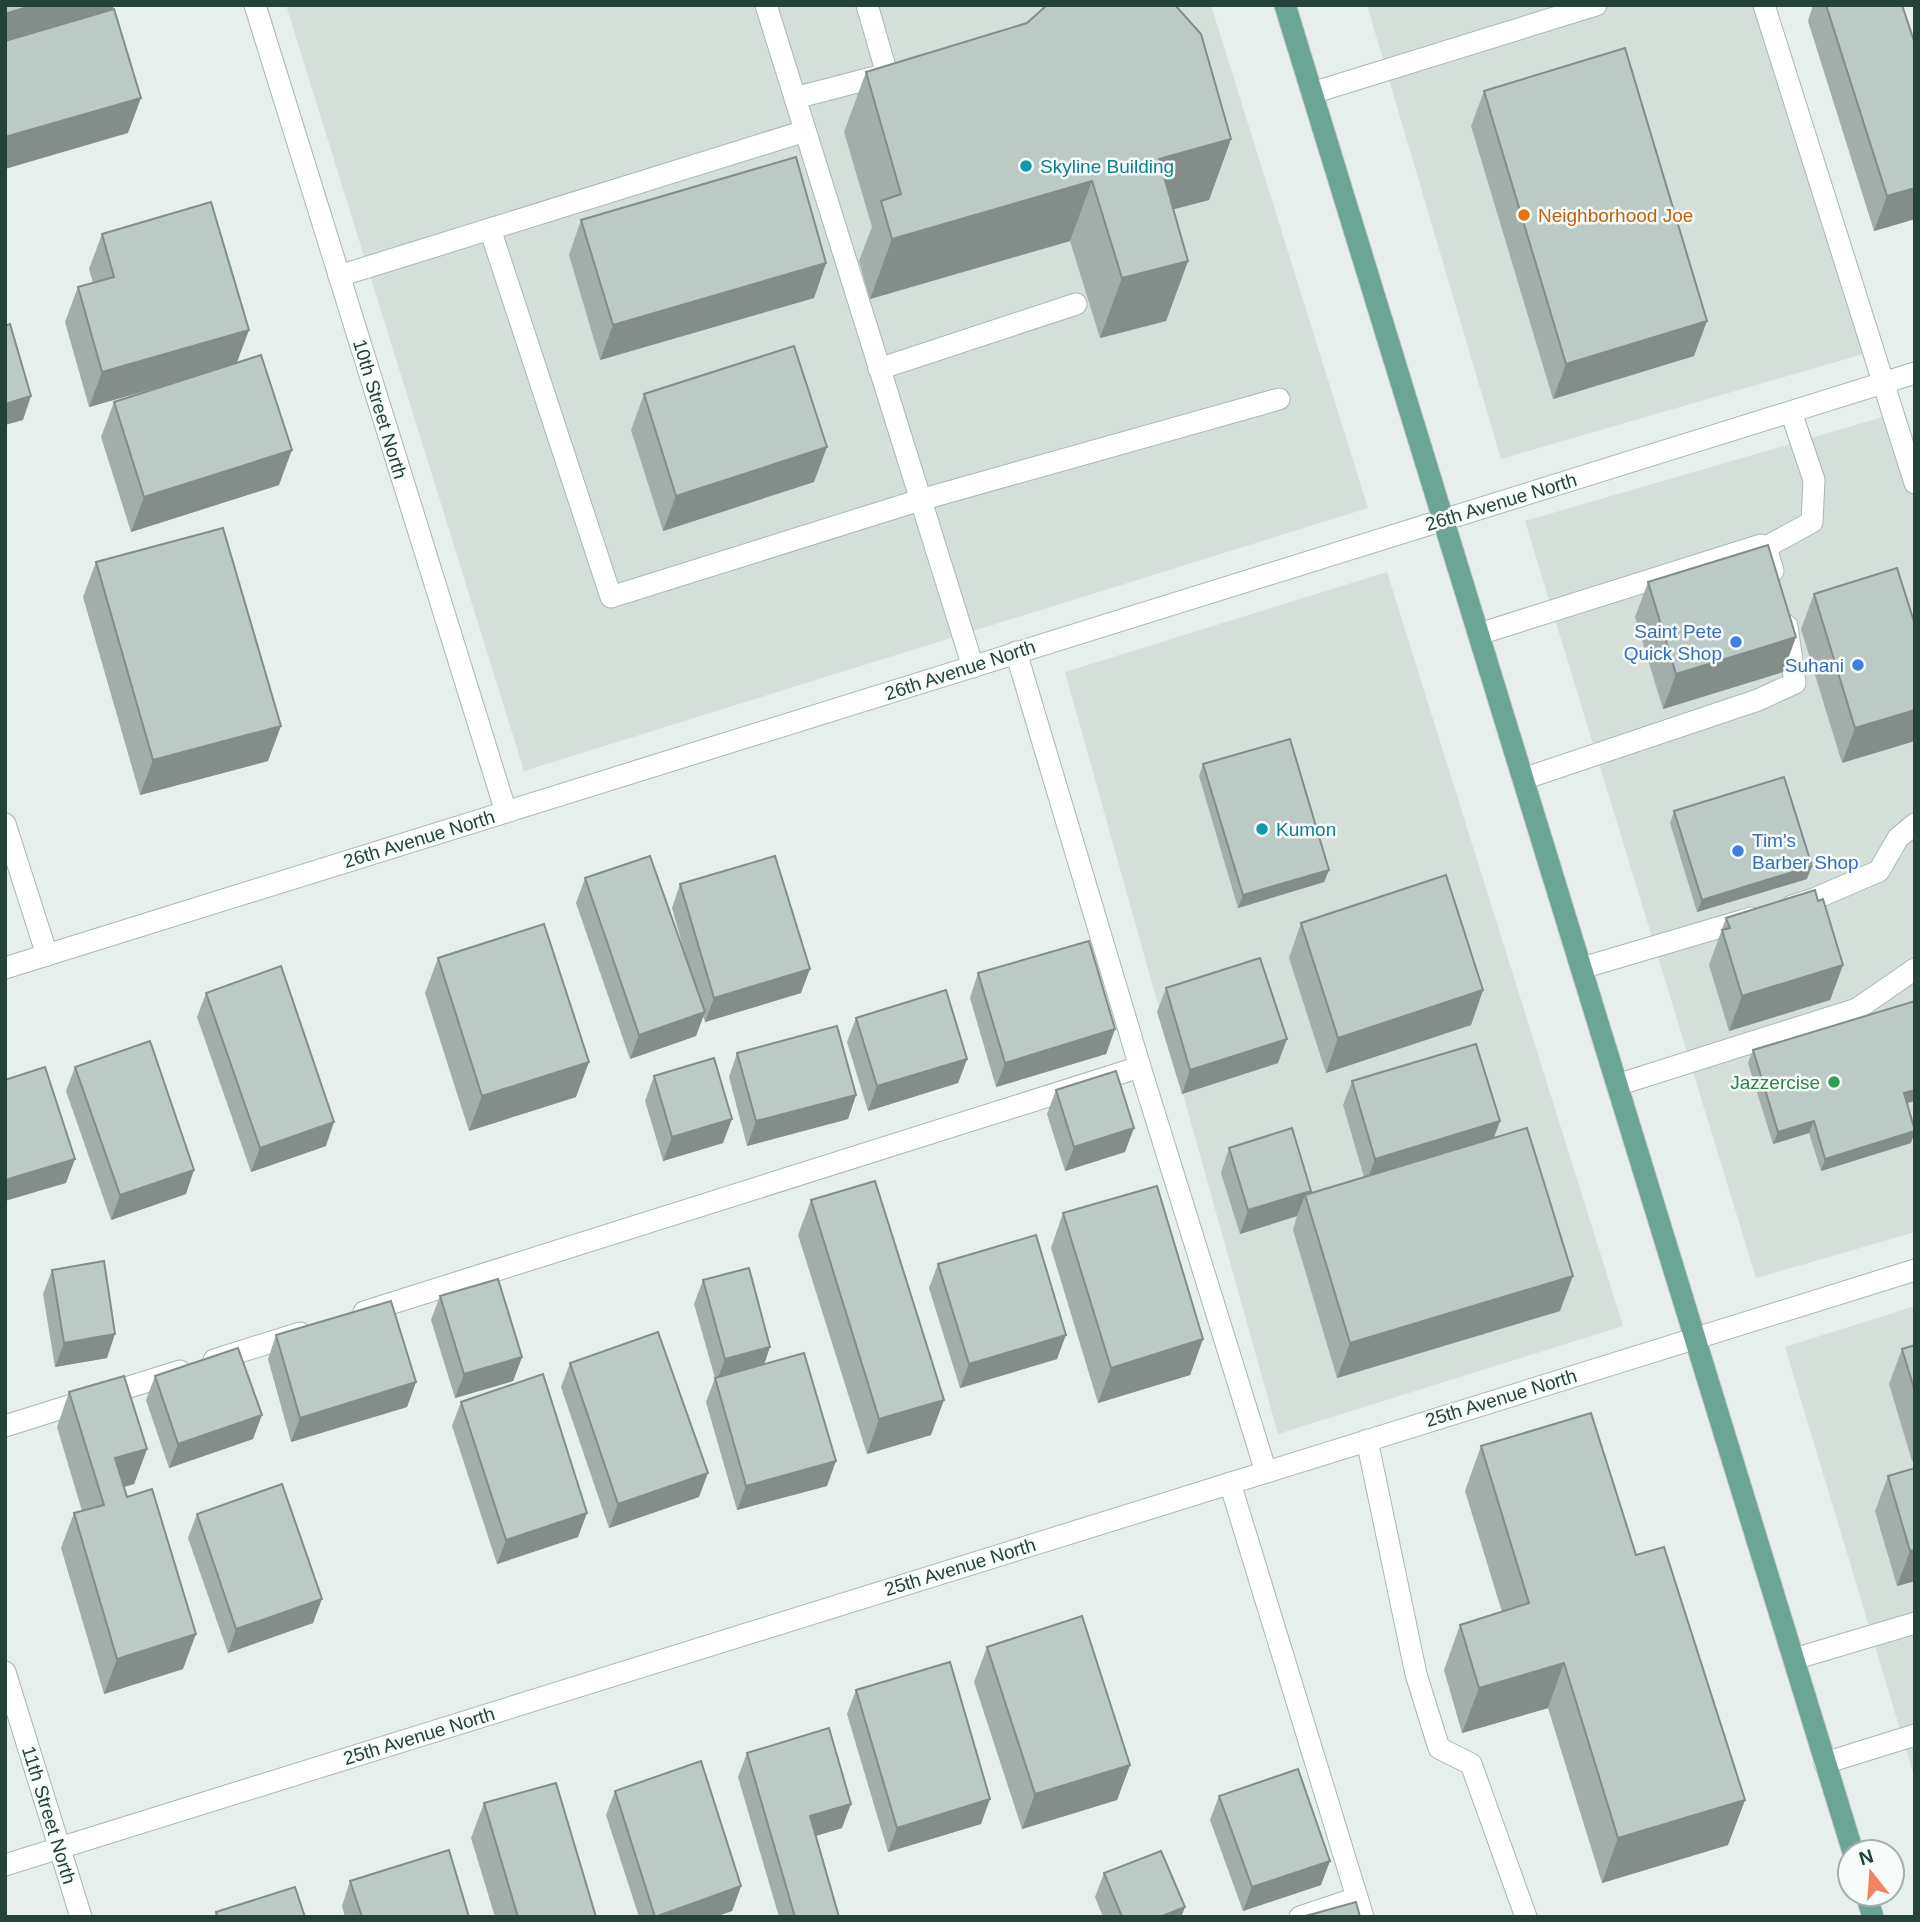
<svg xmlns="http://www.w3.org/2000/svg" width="1920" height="1922" font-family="Helvetica,sans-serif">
<rect width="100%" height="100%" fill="#e6efeb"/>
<!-- built -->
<g fill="#d4dfda">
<path d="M286 5H1211L1368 508 524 771Z"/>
<path d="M1367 5H1775L1877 350 1501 459Z"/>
<path d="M1897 413 1915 474V1232L1756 1278 1525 521Z"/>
<path d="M1387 572 1623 1326 1278 1434 1065 672Z"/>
<path d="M1915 1306V1779L1785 1347Z"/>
</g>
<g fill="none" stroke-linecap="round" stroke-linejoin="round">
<!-- minor casing -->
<g stroke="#a8b8b2" stroke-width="23">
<g id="minor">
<path d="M255 5 506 812"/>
<path d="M766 5 973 667"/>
<path d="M867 5 887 74"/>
<path d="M1764 5 1915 483"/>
<path d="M1312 93 1596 5"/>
<path d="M795 98 891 73"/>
<path d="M490 229 611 597 920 500 1279 399"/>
<path d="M339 276 805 131"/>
<path d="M879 369 1076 304"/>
<path d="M1766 547 1812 522 1814 480 1791 412"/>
<path d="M1479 634 1761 545 1766 547 1773 571"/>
<path d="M1016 652 1140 1067 1266 1472"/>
<path d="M1523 779 1758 700 1795 683 1787 626"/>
<path d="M5 824 47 955"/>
<path d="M1792 906 1814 899 1879 871 1898 838 1915 824"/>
<path d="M5 968 1915 373"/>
<path d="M1582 968 1751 918"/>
<path d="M1617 1085 1857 1009 1915 969"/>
<path d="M364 1312 1140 1067"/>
<path d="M214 1360 300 1333"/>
<path d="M5 1426 180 1371"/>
<path d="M1367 1440 1416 1674 1439 1748 1471 1764 1526 1917"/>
<path d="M1230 1483 1363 1917"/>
<path d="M1794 1659 1915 1623"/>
<path d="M5 1672 81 1917"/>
<path d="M1825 1763 1915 1735"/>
<path d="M5 1865 1915 1270"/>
<path d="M1300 1917 1357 1898"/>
</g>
</g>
<!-- major casing -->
<g stroke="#c2cac8" stroke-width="23">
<g id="major">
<path d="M1285 5 1853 1852"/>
<path d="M1866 1894 1873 1917"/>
</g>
</g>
<!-- minor -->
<use href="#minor" stroke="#fff" stroke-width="21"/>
<!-- major -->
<use href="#major" stroke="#6aa596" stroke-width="21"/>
</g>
<!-- wall -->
<g fill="#a1aea9">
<path d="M1813 5H1902L1915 219 1874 231 1808 21Z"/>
<path d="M1027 23 1231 139 1209 200 1173 209 1188 261 1166 321 1100 338 1070 241 870 299 859 261 872 227 844 132 866 72Z"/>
<path d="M1484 91 1694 356 1553 399 1471 126Z"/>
<path d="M581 220 826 263 814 298 600 360 569 255Z"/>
<path d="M102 234 236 363 279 485 131 532 101 437 114 402 193 377 89 407 65 322 78 287 93 283 89 269Z"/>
<path d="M644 394 814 482 663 531 631 430Z"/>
<path d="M96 562 268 761 140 795 83 597Z"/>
<path d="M1648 582 1796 637 1783 672 1663 709 1635 617Z"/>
<path d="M1814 594 1915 625 1842 763 1801 629Z"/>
<path d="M1203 764 1329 870 1324 882 1238 908 1199 776Z"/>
<path d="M1674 811 1807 879 1697 912 1670 823Z"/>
<path d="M585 878 688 965 672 908 680 884 801 993 705 1022 703 1016 696 1036 630 1059 576 903Z"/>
<path d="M1818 901 1843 965 1830 1000 1729 1031 1709 965 1726 918Z"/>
<path d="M1301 923 1483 990 1471 1025 1326 1073 1289 958Z"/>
<path d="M438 958 576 1097 469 1131 425 993Z"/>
<path d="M978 973 1115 1029 1106 1054 996 1087 970 998Z"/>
<path d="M1166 988 1278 1063 1182 1094 1157 1012Z"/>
<path d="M206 993 326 1146 251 1172 197 1017Z"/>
<path d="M856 1018 967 1059 958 1083 868 1111 847 1042Z"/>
<path d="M1753 1050 1915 1101 1907 1103 1911 1143 1821 1171 1809 1133 1773 1144 1748 1063Z"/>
<path d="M737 1053 856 1095 848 1119 747 1146 729 1077Z"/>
<path d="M75 1067 186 1194 111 1220 66 1091Z"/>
<path d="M654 1076 723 1143 663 1161 645 1101Z"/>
<path d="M1352 1081 1500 1121 1494 1138 1560 1311 1337 1378 1293 1230 1297 1216 1240 1234 1221 1173 1229 1148 1311 1191 1310 1193 1364 1177 1343 1105Z"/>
<path d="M1056 1090 1125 1152 1065 1171 1047 1114Z"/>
<path d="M811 1200 931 1435 867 1454 798 1235Z"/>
<path d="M1063 1213 1203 1339 1190 1375 1098 1403 1051 1248Z"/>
<path d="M938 1264 1057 1359 960 1388 929 1288Z"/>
<path d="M52 1270 107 1358 55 1367 43 1294Z"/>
<path d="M703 1280 764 1364 827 1486 737 1510 706 1402 715 1378 694 1304Z"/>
<path d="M440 1296 522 1357 513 1381 455 1398 431 1320Z"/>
<path d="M276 1335 416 1382 407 1407 291 1442 268 1359Z"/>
<path d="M1915 1345V1460L1912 1461 1889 1384 1902 1349Z"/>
<path d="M570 1363 699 1497 609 1528 561 1387Z"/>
<path d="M155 1376 253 1439 169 1468 146 1400Z"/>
<path d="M69 1392 147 1449 134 1484 124 1487 183 1669 104 1694 61 1548 74 1513 82 1511 57 1427Z"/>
<path d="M461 1402 578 1537 497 1564 452 1426Z"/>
<path d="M1481 1446 1636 1555 1745 1800 1728 1845 1602 1883 1548 1708 1462 1733 1444 1670 1460 1625 1502 1612 1465 1491Z"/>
<path d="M1915 1468V1581L1897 1586 1875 1511 1888 1476Z"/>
<path d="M197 1514 313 1623 228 1653 188 1538Z"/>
<path d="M987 1647 1130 1765 1117 1800 1022 1829 974 1682Z"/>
<path d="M856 1690 981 1824 888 1852 847 1714Z"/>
<path d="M747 1753 842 1828 816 1836 839 1917H779L738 1777Z"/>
<path d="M615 1791 741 1886 732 1911 715 1917H639L606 1815Z"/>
<path d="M1219 1796 1321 1885 1243 1911 1210 1820Z"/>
<path d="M484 1803 596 1917H495L471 1838Z"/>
<path d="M1104 1873 1185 1907 1181 1917H1103L1095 1897Z"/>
<path d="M350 1881 469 1917H345L342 1906Z"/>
</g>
<!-- shaded-wall -->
<g fill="#838d89">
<path d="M34 5H114L112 11 5 45V14Z"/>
<path d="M141 98 128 133 5 169V137Z"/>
<path d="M1231 139 1209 200 1137 219 1159 159Z"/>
<path d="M1092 181 1070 241 870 299 892 239Z"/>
<path d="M1915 188V219L1874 231 1887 196Z"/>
<path d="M1188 261 1166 321 1100 338 1122 278Z"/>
<path d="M826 263 814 298 600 360 613 325Z"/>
<path d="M1707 321 1694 356 1553 399 1566 364Z"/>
<path d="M249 330 236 365 89 407 102 372Z"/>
<path d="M31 396 23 420 5 425V404Z"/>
<path d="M827 447 814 482 663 531 676 496Z"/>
<path d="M292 450 279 485 131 532 144 497Z"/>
<path d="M1796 637 1783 672 1663 709 1676 674Z"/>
<path d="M1915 710V741L1842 763 1855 728Z"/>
<path d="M281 726 268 761 140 795 153 760Z"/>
<path d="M1812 866 1807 879 1697 912 1702 900Z"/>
<path d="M1329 870 1324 882 1238 908 1243 895Z"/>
<path d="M1843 965 1830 1000 1729 1031 1742 996Z"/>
<path d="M810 969 801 993 705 1022 714 998Z"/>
<path d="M1483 990 1471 1025 1326 1073 1338 1038Z"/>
<path d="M705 1012 696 1036 630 1059 639 1035Z"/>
<path d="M1115 1029 1106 1054 996 1087 1005 1063Z"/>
<path d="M1287 1039 1278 1063 1182 1094 1190 1070Z"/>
<path d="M967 1059 958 1083 868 1111 877 1086Z"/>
<path d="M589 1062 576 1097 469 1131 482 1096Z"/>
<path d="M1915 1090V1101L1899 1105 1904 1093Z"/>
<path d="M856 1095 848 1119 747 1146 756 1121Z"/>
<path d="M732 1119 723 1143 663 1161 672 1137Z"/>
<path d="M1500 1121 1491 1145 1366 1183 1375 1159Z"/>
<path d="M1814 1121 1809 1133 1773 1144 1778 1132Z"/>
<path d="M334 1122 326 1146 251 1172 260 1148Z"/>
<path d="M1134 1128 1125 1152 1065 1171 1074 1147Z"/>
<path d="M1915 1131 1911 1143 1821 1171 1825 1159Z"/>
<path d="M75 1159 66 1183 5 1201V1180Z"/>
<path d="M194 1170 186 1194 111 1220 120 1195Z"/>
<path d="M1311 1191 1307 1201 1305 1195 1297 1216 1240 1234 1248 1210Z"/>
<path d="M1573 1276 1560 1311 1337 1378 1350 1343Z"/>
<path d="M115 1334 107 1358 55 1367 64 1343Z"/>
<path d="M1066 1335 1057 1359 960 1388 969 1364Z"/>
<path d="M1203 1339 1190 1375 1098 1403 1111 1368Z"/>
<path d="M770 1347 762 1371 716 1383 725 1359Z"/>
<path d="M522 1357 513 1381 455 1398 464 1374Z"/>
<path d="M416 1382 407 1407 291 1442 300 1418Z"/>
<path d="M944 1400 931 1435 867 1454 879 1419Z"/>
<path d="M262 1415 253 1439 169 1468 178 1444Z"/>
<path d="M147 1449 134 1484 102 1493 115 1458Z"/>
<path d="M836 1461 827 1486 737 1510 746 1486Z"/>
<path d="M708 1473 699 1497 609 1528 618 1504Z"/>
<path d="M587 1513 578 1537 497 1564 506 1540Z"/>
<path d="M1915 1550V1581L1897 1586 1910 1551Z"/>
<path d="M322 1599 313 1623 228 1653 236 1629Z"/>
<path d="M196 1634 183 1669 104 1694 117 1659Z"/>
<path d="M1564 1663 1548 1708 1462 1733 1479 1688Z"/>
<path d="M1130 1765 1117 1800 1022 1829 1035 1794Z"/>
<path d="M990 1799 981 1824 888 1852 897 1828Z"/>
<path d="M1745 1800 1728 1845 1602 1883 1618 1838Z"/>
<path d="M851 1804 842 1828 801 1840 810 1816Z"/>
<path d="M1330 1861 1321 1885 1243 1911 1252 1887Z"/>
<path d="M741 1886 732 1911 715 1917H655Z"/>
<path d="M1185 1907 1181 1917H1160Z"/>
</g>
<!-- building -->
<g fill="#bbcac4" stroke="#838d89" stroke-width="2">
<path d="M5 5H34L5 14Z"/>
<path d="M1047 5H1175L1201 34 1231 139 1159 159 1188 261 1122 278 1092 181 892 239 881 201 901 194 866 72 1027 23Z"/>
<path d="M1826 5H1902L1915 44V188L1887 196Z"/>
<path d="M114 9 141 98 5 137V41Z"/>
<path d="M1625 48 1707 321 1566 364 1484 91Z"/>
<path d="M796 157 826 263 613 325 581 220Z"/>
<path d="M211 202 249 330 102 372 78 287 114 277 102 234Z"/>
<path d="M10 324 31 396 5 404V326Z"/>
<path d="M794 346 827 447 676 496 644 394Z"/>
<path d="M261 355 292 450 144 497 114 402Z"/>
<path d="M223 528 281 726 153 760 96 562Z"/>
<path d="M1768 545 1796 637 1676 674 1648 582Z"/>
<path d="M1897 568 1915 625V710L1855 728 1814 594Z"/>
<path d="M1290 739 1329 870 1243 895 1203 764Z"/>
<path d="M1784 777 1812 866 1702 900 1674 811Z"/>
<path d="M650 856 705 1012 639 1035 585 878Z"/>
<path d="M775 856 810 969 714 998 680 884Z"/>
<path d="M1446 875 1483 990 1338 1038 1301 923Z"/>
<path d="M1815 890 1818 901 1823 899 1843 965 1742 996 1722 930 1730 928 1726 918Z"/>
<path d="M544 924 589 1062 482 1096 438 958Z"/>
<path d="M1089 941 1115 1029 1005 1063 978 973Z"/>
<path d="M1260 958 1287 1039 1190 1070 1166 988Z"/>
<path d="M281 966 334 1122 260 1148 206 993Z"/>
<path d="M946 990 967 1059 877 1086 856 1018Z"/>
<path d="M1915 1001V1090L1904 1093 1915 1131 1825 1159 1814 1121 1778 1132 1753 1050Z"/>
<path d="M837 1026 856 1095 756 1121 737 1053Z"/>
<path d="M150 1041 194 1170 120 1195 75 1067Z"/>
<path d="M1476 1044 1500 1121 1375 1159 1352 1081Z"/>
<path d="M714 1058 732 1119 672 1137 654 1076Z"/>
<path d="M45 1067 75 1159 5 1180V1080Z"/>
<path d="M1116 1071 1134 1128 1074 1147 1056 1090Z"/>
<path d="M1292 1128 1311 1191 1248 1210 1229 1148Z"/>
<path d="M1527 1128 1573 1276 1350 1343 1305 1195Z"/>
<path d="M875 1181 944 1400 879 1419 811 1200Z"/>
<path d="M1157 1186 1203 1339 1111 1368 1063 1213Z"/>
<path d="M1036 1235 1066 1335 969 1364 938 1264Z"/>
<path d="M104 1261 115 1334 64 1343 52 1270Z"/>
<path d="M749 1268 770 1347 725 1359 703 1280Z"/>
<path d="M498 1279 522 1357 464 1374 440 1296Z"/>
<path d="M391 1301 416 1382 300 1418 276 1335Z"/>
<path d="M658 1332 708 1473 618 1504 570 1363Z"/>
<path d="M1915 1345V1392L1902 1349Z"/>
<path d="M238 1348 262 1415 178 1444 155 1376Z"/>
<path d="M804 1353 836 1461 746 1486 715 1378Z"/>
<path d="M543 1374 587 1513 506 1540 461 1402Z"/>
<path d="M124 1376 147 1449 115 1458 127 1497 152 1489 196 1634 117 1659 74 1513 104 1505 69 1392Z"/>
<path d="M1591 1413 1636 1555 1664 1547 1745 1800 1618 1838 1564 1663 1479 1688 1460 1625 1529 1603 1481 1446Z"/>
<path d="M1915 1468V1550L1910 1551 1888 1476Z"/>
<path d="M282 1484 322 1599 236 1629 197 1514Z"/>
<path d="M1082 1616 1130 1765 1035 1794 987 1647Z"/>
<path d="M950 1662 990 1799 897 1828 856 1690Z"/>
<path d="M829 1728 851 1804 810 1816 839 1917H795L747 1753Z"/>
<path d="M701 1761 741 1886 655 1917 615 1791Z"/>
<path d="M1298 1769 1330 1861 1252 1887 1219 1796Z"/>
<path d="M556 1783 596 1917H518L484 1803Z"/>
<path d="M449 1850 469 1917H362L350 1881Z"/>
<path d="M1161 1851 1185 1907 1160 1917H1122L1104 1873Z"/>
<path d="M295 1887 305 1917H217L216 1912Z"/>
<path d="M1356 1902 1360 1917H1302Z"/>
</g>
<!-- markers -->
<g fill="#0f9aa8" stroke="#f7fbf9" stroke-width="2.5">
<circle cx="1026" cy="166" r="7"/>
<circle cx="1262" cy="829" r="7"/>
</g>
<circle fill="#e8710a" stroke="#f7fbf9" stroke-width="2.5" cx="1524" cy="215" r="7"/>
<g fill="#3f7fe0" stroke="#f7fbf9" stroke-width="2.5">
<circle cx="1736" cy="642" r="7"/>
<circle cx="1858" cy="665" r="7"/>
<circle cx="1738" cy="851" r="7"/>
</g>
<circle fill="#2e9e5b" stroke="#f7fbf9" stroke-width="2.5" cx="1834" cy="1082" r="7"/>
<g text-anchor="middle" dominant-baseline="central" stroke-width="5" stroke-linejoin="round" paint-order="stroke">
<!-- culture labels -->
<g font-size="19" fill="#0d838f" stroke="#f7fbf9" text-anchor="start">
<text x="1040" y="166">Skyline Building</text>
<text x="1276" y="829">Kumon</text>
</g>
<!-- food labels -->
<g font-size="19" fill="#c56008" stroke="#f7fbf9" text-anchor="start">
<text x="1538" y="215">Neighborhood Joe</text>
</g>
<!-- street labels -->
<g font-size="19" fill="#24423a" stroke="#f7fbf9">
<text transform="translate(380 409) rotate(73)">10th Street North</text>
<text transform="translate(1501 502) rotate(-17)">26th Avenue North</text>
<text transform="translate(960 670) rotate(-18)">26th Avenue North</text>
<text transform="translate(419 839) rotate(-17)">26th Avenue North</text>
<text transform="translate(1501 1398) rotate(-17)">25th Avenue North</text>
<text transform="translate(960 1567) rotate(-17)">25th Avenue North</text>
<text transform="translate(419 1736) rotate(-17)">25th Avenue North</text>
<text transform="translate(49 1815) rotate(73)">11th Street North</text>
</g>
<!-- shop labels -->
<g font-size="19" fill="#366cbe" stroke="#f7fbf9" text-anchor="end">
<text x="1722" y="631">Saint Pete<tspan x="1722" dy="22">Quick Shop</tspan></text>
<text x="1844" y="665">Suhani</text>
<text x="1752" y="840" text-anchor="start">Tim's<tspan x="1752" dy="22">Barber Shop</tspan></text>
</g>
<!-- leisure labels -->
<g font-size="19" fill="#27864d" stroke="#f7fbf9" text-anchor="end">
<text x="1820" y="1082">Jazzercise</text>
</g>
</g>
<!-- border -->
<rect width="1920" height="1922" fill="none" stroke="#24423a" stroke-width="14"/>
<!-- north arrow -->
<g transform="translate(1871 1873) rotate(343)"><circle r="33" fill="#f7fbf9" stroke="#a3b1ad" stroke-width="2"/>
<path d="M0-5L12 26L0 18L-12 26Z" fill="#f4845f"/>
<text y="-10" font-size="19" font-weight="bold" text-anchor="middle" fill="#24423a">N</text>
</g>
</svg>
